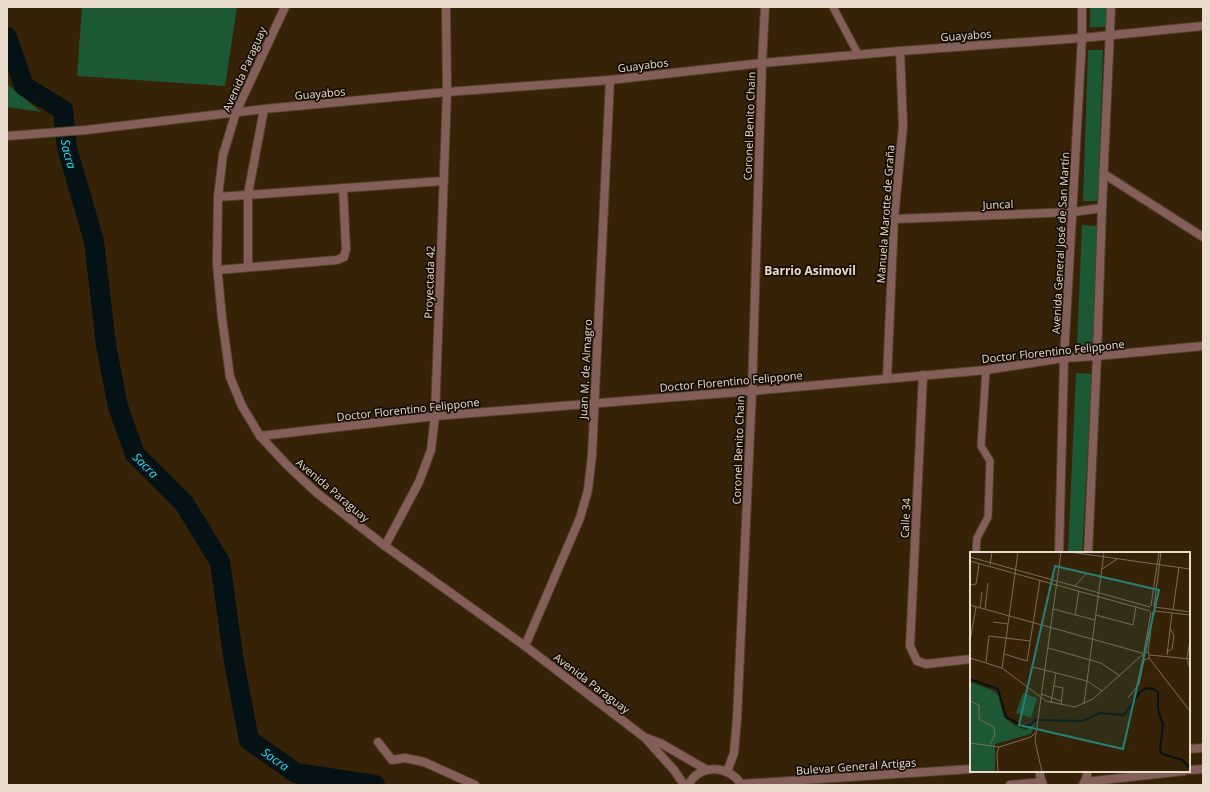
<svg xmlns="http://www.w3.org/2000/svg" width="1210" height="792" font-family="'Open Sans',sans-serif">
<rect width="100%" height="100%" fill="#352207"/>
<!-- green -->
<g fill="#1d5835">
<path d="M82 7H237L225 86 77 76Z"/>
<rect x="1090" y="7" width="16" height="20"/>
<path d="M1088 50H1103L1098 201H1083Z"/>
<path d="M7 84 41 112 7 107Z"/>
<path d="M1082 225 1097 226 1093 349 1077 348Z"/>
<path d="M1076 373 1092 374 1082 553H1068Z"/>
</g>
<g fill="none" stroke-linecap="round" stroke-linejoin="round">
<!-- river -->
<path stroke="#041215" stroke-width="20" id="s1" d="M7 37 24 86 63 110 67 148 94 241 106 345 118 407 135 454 184 503 220 562 234 662 249 740 296 773 375 785"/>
<!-- service casing -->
<g stroke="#524027" stroke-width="9">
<g id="service">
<path d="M833 7 858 54"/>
<path d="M976 553 977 538 988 517 990 461 981 446 986 370"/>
</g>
</g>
<!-- minor casing -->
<g stroke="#524027" stroke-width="10">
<g id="minor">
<path d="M7 136 86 130 264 109 447 92 610 80 762 63 900 51 1082 38 1203 26"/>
<path d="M1104 174 1203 237"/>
<path d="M218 197 443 181"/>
<path d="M894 219 1073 212 1102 208"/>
<path d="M248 267V194L264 109"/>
<path d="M218 270 337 260 344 257 346 249 343 188"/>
<path d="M923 375 910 646 917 661 926 664 971 659"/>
<path d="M887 379 894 219 903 126 900 51"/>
<path d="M260 436 435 416 752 391 986 370 1064 358 1097 356 1203 346"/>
<path d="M385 546 419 482 431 450 435 416 447 92 446 7"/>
<path d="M1059 553 1064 358 1082 38V7"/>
<path d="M1088 553 1097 356 1102 208 1111 7"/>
<path d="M525 646 580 518 588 490 592 455 610 80"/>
<path d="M378 742 392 760 405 758 424 762 475 785"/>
<path d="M727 772 734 753 737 719 752 391 762 63 765 7"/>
</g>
</g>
<!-- tertiary casing -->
<g stroke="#524027" stroke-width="10">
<g id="tertiary">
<path d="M285 7 236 112 223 155 218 197 217 265 222 318 230 377 242 406 260 436 287 465 317 493 385 546 525 646 644 737 662 744 707 770"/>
<path d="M646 739 674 770 684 785"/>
<path d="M1189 749 1203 748"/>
<path d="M1189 770 1203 769"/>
<path d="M1040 771V776L1043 785"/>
<path d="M1085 782 1184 771"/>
<path d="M742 784 971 769"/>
<path d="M688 785C701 763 728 765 742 785"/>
<path d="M1010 785 1042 782"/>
<path d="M1083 785 1087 776V771"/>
</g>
</g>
<!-- service -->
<use href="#service" stroke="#845f5a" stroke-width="7"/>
<!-- minor -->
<use href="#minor" stroke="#845f5a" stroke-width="8"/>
<!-- tertiary -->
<use href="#tertiary" stroke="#845f5a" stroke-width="8"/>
</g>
<g text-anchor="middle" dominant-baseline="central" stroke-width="3.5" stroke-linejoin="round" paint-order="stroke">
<!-- street labels -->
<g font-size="11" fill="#e9dccd" stroke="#160e04">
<text transform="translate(966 35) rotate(-4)">Guayabos</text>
<text transform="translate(643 65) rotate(-7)">Guayabos</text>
<text transform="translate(244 69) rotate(-66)">Avenida Paraguay</text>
<text transform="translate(320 93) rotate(-5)">Guayabos</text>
<text transform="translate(749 126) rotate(-88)">Coronel Benito Chain</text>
<text transform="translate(998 204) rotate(-2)">Juncal</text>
<text transform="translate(885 214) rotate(-86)">Manuela Marotte de Graña</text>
<text transform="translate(1060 243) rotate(-87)">Avenida General José de San Martín</text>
<text transform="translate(429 282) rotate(-88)">Proyectada 42</text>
<text transform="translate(1053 351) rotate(-6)">Doctor Florentino Felippone</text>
<text transform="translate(585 369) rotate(-87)">Juan M. de Almagro</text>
<text transform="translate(731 381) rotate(-5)">Doctor Florentino Felippone</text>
<text transform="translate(408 409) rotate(-6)">Doctor Florentino Felippone</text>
<text transform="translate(738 450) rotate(-88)">Coronel Benito Chain</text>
<text transform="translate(333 490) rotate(40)">Avenida Paraguay</text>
<text transform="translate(905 518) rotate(-87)">Calle 34</text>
<text transform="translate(592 683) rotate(37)">Avenida Paraguay</text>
<text transform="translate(856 766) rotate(-4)">Bulevar General Artigas</text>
</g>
<!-- water labels -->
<g font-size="12" font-style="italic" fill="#25e3fb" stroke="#160e04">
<text stroke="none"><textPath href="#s1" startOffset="142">Sacra</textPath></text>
<text stroke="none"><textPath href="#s1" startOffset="466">Sacra</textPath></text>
<text stroke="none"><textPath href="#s1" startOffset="802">Sacra</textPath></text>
</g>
<!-- neighbourhood labels -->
<g font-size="12" font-weight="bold" fill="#e9dccd" stroke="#160e04">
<text x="810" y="270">Barrio Asimovil</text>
</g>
</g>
<!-- overview -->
<g transform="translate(970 552)">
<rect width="220" height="220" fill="#352207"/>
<path d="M0 130 22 138 28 143 34 165 44 173 56 178 65 171 61 182 25 192V220H0ZM53 141 67 146 61 166 46 161Z" fill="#1d5835"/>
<path fill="none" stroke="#041215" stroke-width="2" d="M0 127 28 137 36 165 53 174 61 173 65 168 113 169 129 161 154 163 170 140 176 136 183 137 188 140V157L193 173 190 198 192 202 212 208 220 216"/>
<path fill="none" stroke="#7d6c56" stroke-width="1" d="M100 0 220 17M0 5 180 55M0 9 180 59M20 13 22 0M132 17 147 7M131 25 150 29M0 33 6 32 9 12M105 34 116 22M0 53 172 101M181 54 189 0M184 55 191 0M185 55 220 60M10 56 12 40M15 57 18 31M83 57 125 68M203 58 209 15M185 59 220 63M105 63 109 39M126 63 163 73 166 54M23 70 38 72M220 88 217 106 220 118M0 89 6 55M78 96 131 111 150 124M174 100 181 60M178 100 183 60M197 100 202 97 204 84 200 76M34 102 57 109 70 28M180 103 220 107M197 103 202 61M0 106 32 116 76 149 105 155 123 147 171 104M179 106 174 108 172 102 175 100 179 101V106L220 159M16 110 19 84 60 89M63 115 117 129 132 139M32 116 48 0M84 134 93 136 91 153M71 142 91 149M158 146 169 132 174 108M0 149 9 153V167L24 175 25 183 20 192M81 151 86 121M114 152 134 0M0 191 29 195M28 220 27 201 29 195 61 185 65 181M72 220 65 189 91 0"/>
<path fill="#258078" fill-opacity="0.15" stroke="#258078" stroke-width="2" d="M85 14 189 38 153 197 49 173Z"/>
<rect width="220" height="220" fill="none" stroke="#e9dccd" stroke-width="2"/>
</g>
<!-- border -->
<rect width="1210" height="792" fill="none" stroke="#e9dccd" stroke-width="16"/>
</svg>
